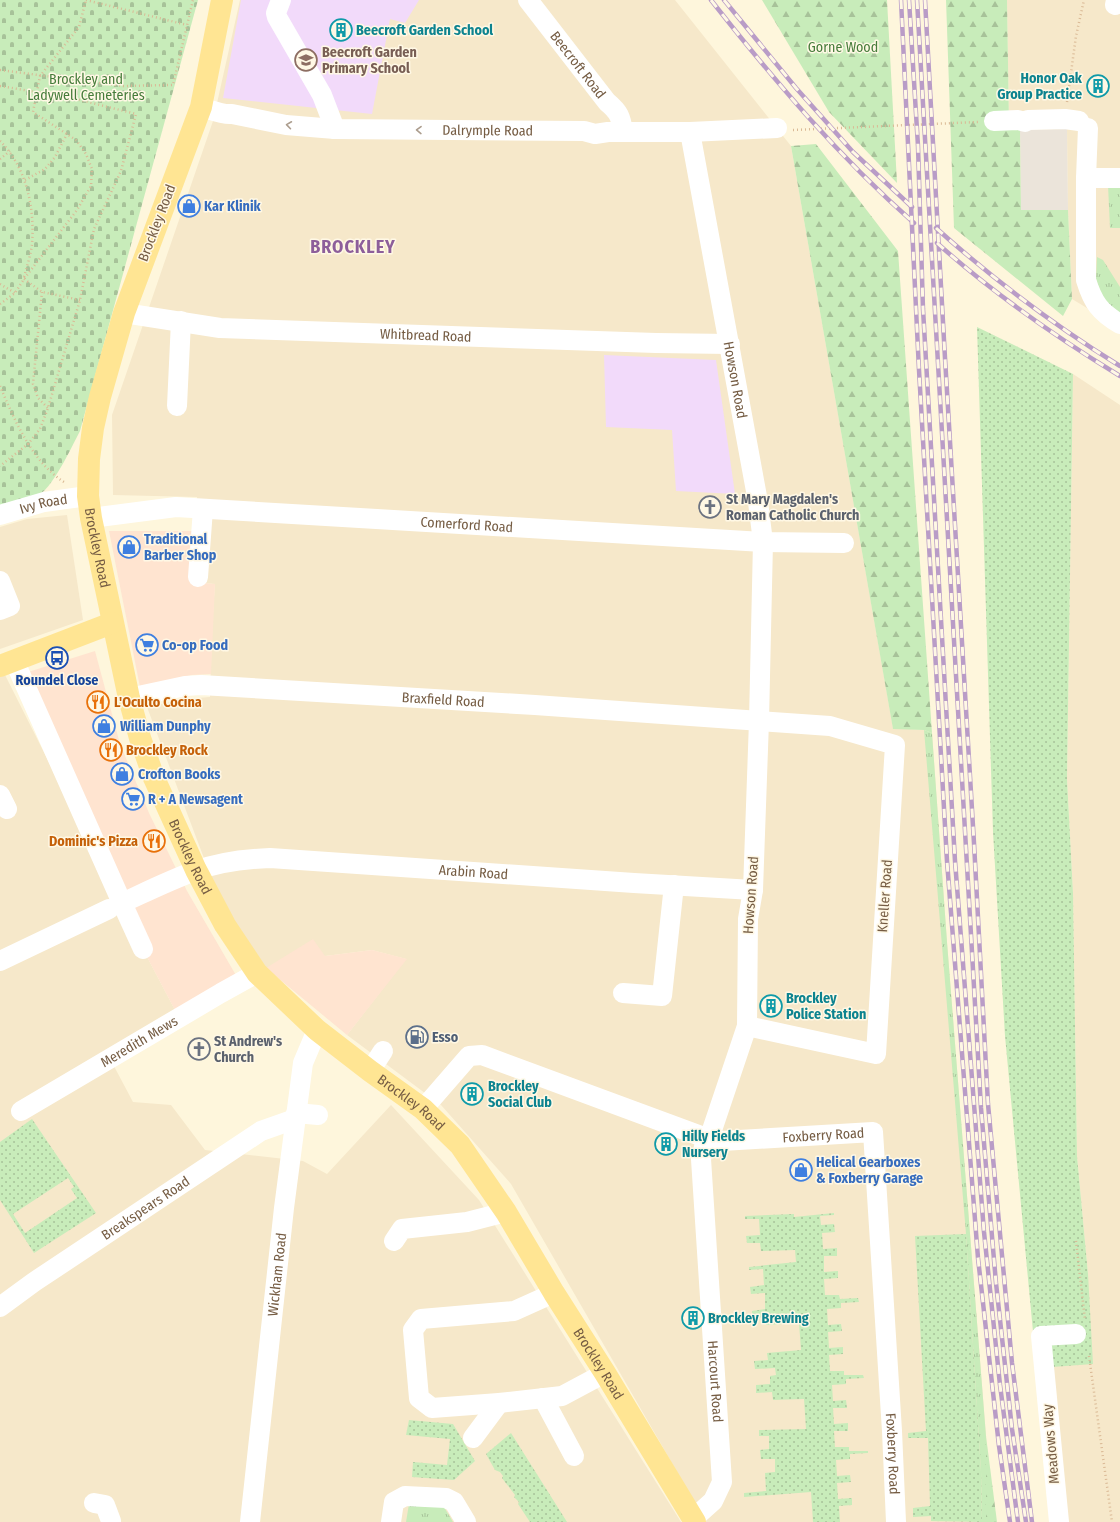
<svg xmlns="http://www.w3.org/2000/svg" width="1120" height="1522" font-family="'Fira Sans Condensed',sans-serif">
<defs>
<pattern id="grass-tufts" width="24" height="20" patternUnits="userSpaceOnUse"><rect width="24" height="20" fill="#c8ecba"/><path d="M3 7l-1-3M5 7V3M7 7l1-3M15 17l-1-3M17 17v-4M19 17l1-3" fill="none" stroke="#a7c299"/></pattern>
<pattern id="forest-firs" width="22" height="20" patternUnits="userSpaceOnUse"><rect width="22" height="20" fill="#c8ecba"/><path d="M5 1l3.5 6h-7zM16 11l3.5 6h-7z" fill="#a7c299"/></pattern>
<pattern id="cemetery-stones" width="16" height="16" patternUnits="userSpaceOnUse"><rect width="16" height="16" fill="#c8ecba"/><path d="M2 7V4a2 2 0 0 1 4 0v3zM10 15v-3a2 2 0 0 1 4 0v3z" fill="#a7c299"/></pattern>
<pattern id="garden-dots" width="8" height="8" patternUnits="userSpaceOnUse"><rect width="8" height="8" fill="#c8ecba"/><path d="M2 2h.1M6 6h.1" fill="none" stroke="#a7c299" stroke-width="1.8" stroke-linecap="round"/></pattern>
</defs>
<rect width="100%" height="100%" fill="#fef6dc"/>
<!-- residential -->
<g fill="#f6e8ca">
<path d="M240 0H675L791 146 893 728 924 730 932 733 947 942 986 1436V1522H706L511 1184 441 1105 347 1035 406 959 372 950 325 956 266 968 228 922 147 707 185 699 210 697 212 628 215 584 192 582 197 497 113 495 112 415 213 121Z"/>
<path d="M1007 0H1120V328L1072 299 1068 210 1067 129 1020 130 1009 125Z"/>
<path d="M1073 374 1120 405V1522H1061L1047 1340 1088 1274 1077 1156 1073 893 1067 779Z"/>
<path d="M67 515 83 620 0 649V527L27 519Z"/>
<path d="M0 665 146 955 176 1012 107 1053 133 1102 171 1105 205 1150 303 1161 327 1174 391 1105 479 1200 681 1522H0Z"/>
</g>
<!-- commercial -->
<g fill="#ffe4d0">
<path d="M109 531H195L192 582 215 584 211 674 192 675 140 687Z"/>
<path d="M95 651 120 744 149 813 187 891 237 977 176 1012 146 955 25 673Z"/>
<path d="M313 939 325 956 372 950 407 959 347 1035 266 968Z"/>
</g>
<!-- industrial -->
<path fill="#ebe4da" d="M1067 129 1068 210H1021L1020 130Z"/>
<!-- education -->
<g fill="#f2dafa">
<path d="M241 0H419L405 23 390 19 372 114 223 98Z"/>
<path d="M604 355 716 360 735 494 676 491 672 430 606 427Z"/>
</g>
<!-- grass -->
<g fill="url(#grass-tufts)">
<path d="M1108 185H1120V228H1110Z"/>
<path d="M1097 257 1103 260 1120 287V315L1103 300 1096 279Z"/>
<path d="M924 730 932 733 947 942 986 1436V1522H982L981 1471 966 1234Z"/>
<path d="M409 1504 444 1507 453 1522H406Z"/>
</g>
<!-- forest -->
<g fill="url(#forest-firs)">
<path d="M762 0H887L897 183 829 112Z"/>
<path d="M946 0H1007L1009 124 1020 130 1021 210H1068L1072 299 1063 316 954 228Z"/>
<path d="M816 144 898 251 932 733 924 730 893 729 791 146Z"/>
<path d="M986 1436 997 1522H986Z"/>
</g>
<!-- cemetery -->
<path fill="url(#cemetery-stones)" d="M0 0H198L80 431C71 448 52 490 36 497 24 501 12 503 0 507Z"/>
<!-- garden -->
<g fill="url(#garden-dots)" fill-rule="evenodd">
<path d="M977 327 1073 374 1067 779 1073 893 1077 1156 1088 1274 1093 1364 1052 1367 1034 1342 1005 1036 993 832Z"/>
<path d="M32 1119 96 1213 34 1253 0 1200V1142ZM68 1178 74 1187 71 1189 77 1198 25 1233 13 1214Z"/>
<path d="M834 1213V1215L820 1216 821 1225 834 1224 835 1232 822 1233 823 1249 837 1248V1256H824V1272L838 1271V1278L824 1279 825 1295H839L840 1299 858 1298 859 1302 841 1303V1308L827 1309 828 1325 841 1324 842 1331 828 1332 829 1348 843 1347V1354L829 1355 830 1371H844V1375H863L864 1378 846 1379V1384L832 1385 833 1401 846 1400 847 1408H833L834 1424 848 1423V1431H834L835 1447H849V1451H868V1453L850 1454V1459L836 1460 837 1476 850 1475 851 1482 837 1483 838 1499 852 1498V1505L839 1506 840 1522H813L811 1492 744 1497V1493L766 1491 765 1473 775 1472V1459H761L760 1450 769 1449V1436H759V1430L806 1429 804 1399 773 1400 772 1392 756 1393V1385L770 1384V1376L776 1375 775 1368 755 1369 754 1361 768 1360 767 1353 801 1350 799 1323 766 1325V1317L752 1318V1311L765 1309V1293L751 1294 750 1287 764 1285 763 1269 749 1270V1267L796 1262 795 1250 761 1251 760 1243H747L746 1236 760 1235 759 1219H745V1216L794 1214V1217Z"/>
<path d="M966 1234 981 1471 982 1522 931 1521V1516L913 1517V1508L930 1506 928 1438H908V1433L926 1431 915 1236Z"/>
<path d="M409 1420 453 1424 475 1461 454 1480 412 1477 413 1462 447 1465 450 1439 406 1435Z"/>
<path d="M511 1433 567 1522H530L518 1504 519 1502 514 1497 515 1495C511 1489 506 1484 502 1478L503 1476 500 1472 495 1470 486 1454Z"/>
</g>
<g fill="none" stroke-linecap="round" stroke-linejoin="round">
<!-- path -->
<g stroke="#dab995" stroke-width="2.5" stroke-dasharray="1 3" stroke-linecap="butt">
<path d="M86 0 187 25"/>
<path d="M0 70 123 86 173 85 193 0"/>
<path d="M0 86 72 98 136 114 121 171 94 229 80 300 48 408 40 429 28 444 0 466"/>
<path d="M1067 102 1076 36 1084 0"/>
<path d="M793 130 978 122"/>
<path d="M0 141C26 167 35 207 32 244 31 254 27 266 24 277"/>
<path d="M0 159 10 151"/>
<path d="M25 180 45 169 55 157 67 134"/>
<path d="M24 279 42 292 80 300"/>
<path d="M0 284 15 293"/>
<path d="M42 292 33 384 38 398 48 408"/>
<path d="M0 304 15 293 24 279 77 210 91 186 92 169 86 154 76 140 33 112 40 76 79 27 86 0"/>
<path d="M0 386C14 419 32 462 64 482"/>
<path d="M1076 1241 1085 1320"/>
<path d="M1089 1356 1112 1522"/>
</g>
<!-- minor -->
<g stroke="#fff" stroke-width="20">
<path d="M281 0 276 13 277 17 322 95 335 129"/>
<path id="s1" d="M528 0 607 102C619 112 621 117 623 132"/>
<path d="M1115 5 1116 0"/>
<path id="s2" d="M201 107C212 110 221 115 232 114L286 125 335 129 584 131 595 134 608 132H690L777 128"/>
<path d="M994 121 1018 120 1025 122 1028 120 1065 119 1079 121"/>
<path d="M1088 128 1086 178V280C1093 303 1100 312 1120 324"/>
<path id="s3" d="M690 132 758 502 763 542 759 721 753 890 748 919 747 1026 709 1139 704 1147 701 1159 722 1482 713 1501 693 1519"/>
<path d="M1086 178H1120"/>
<path id="s4" d="M124 313 220 328 656 343 730 344"/>
<path d="M177 406 181 321"/>
<path id="s5" d="M0 515 44 502 88 496"/>
<path id="s6" d="M91 518 176 507 763 542 844 543"/>
<path d="M198 577 203 509"/>
<path d="M0 581 10 606 0 610"/>
<path id="s7" d="M14 660 122 903C146 892 170 880 195 871 219 862 245 859 270 858L634 883 753 890"/>
<path id="s8" d="M129 698 185 686 201 685 535 705 830 726 895 745 876 1054 747 1026"/>
<path d="M0 795 7 809"/>
<path d="M122 903 143 949"/>
<path d="M0 961 109 909"/>
<path d="M623 993 662 996 674 885"/>
<path d="M370 1071 383 1051"/>
<path id="s9" d="M423 1109 469 1056 482 1055 709 1139 722 1141 873 1132 892 1431 896 1522"/>
<path id="s10" d="M21 1111 221 993 257 973"/>
<path d="M296 1113 318 1115"/>
<path d="M394 1241 402 1229 467 1222 506 1212"/>
<path d="M554 1293 514 1311 421 1319 413 1330 419 1398 432 1408 499 1403 562 1396 605 1373"/>
<path id="s11" d="M0 1307 34 1282 261 1131 295 1119"/>
<path d="M543 1398 574 1456"/>
<path d="M473 1438 499 1403"/>
<path d="M94 1503 105 1505 111 1521"/>
<path id="s12" d="M250 1522 284 1208 303 1063 317 1030"/>
<path d="M391 1522 394 1502 405 1496 446 1498 454 1502 466 1522"/>
<path d="M1059 1522 1041 1336 1076 1334"/>
</g>
<!-- major -->
<g stroke="#ffe593" stroke-width="22">
<path id="s13" d="M222 0 201 107 124 313 100 397 93 428 89 459 88 496 91 518 129 698 140 738 154 778 196 870 225 925 257 973 317 1030 370 1071 423 1109 460 1145 506 1212 554 1293 605 1373 695 1522"/>
<path d="M0 666 112 623"/>
</g>
<!-- rail casing -->
<g stroke="#b99cc7" stroke-width="4.5">
<g id="rail">
<path d="M711 0C773 79 838 156 914 223"/>
<path d="M724 0 796 88 853 152 912 207"/>
<path d="M901 0 919 370 947 861 978 1258 999 1446 1010 1522"/>
<path d="M909 0 918 146 923 309 955 861 984 1232 1000 1385 1018 1522"/>
<path d="M917 0 981 1108 996 1283 1012 1429 1026 1522"/>
<path d="M925 0 945 358 974 843 988 1104 1012 1363 1032 1522"/>
<path d="M936 228C993 279 1055 326 1120 366"/>
<path d="M937 243C993 293 1056 337 1120 376"/>
</g>
</g>
<!-- rail -->
<use href="#rail" stroke="#fff8e5" stroke-width="3" stroke-dasharray="9" stroke-linecap="butt"/>
</g>
<!-- one-way arrows -->
<defs><path id="oneway-chevron" d="M-2-3.5L2.5 0L-2 3.5" fill="none" stroke-width="1.6" stroke-linecap="round" stroke-linejoin="round"/></defs>
<g stroke="#ac9d8e">
<use href="#oneway-chevron" transform="translate(289 125) rotate(-172)"/>
<use href="#oneway-chevron" transform="translate(419 130) rotate(-179)"/>
</g>
<!-- icons -->
<defs>
<g id="building-ring" transform="scale(1.15)"><circle r="9.5" fill="#fff8e5" stroke="#0f9aa8" stroke-width="1.5"/><path d="M-4-6H4V6H1V3H-1V6H-4ZM-2.5-4.3h1.7v1.8h-1.7ZM.8-4.3h1.7v1.8H.8ZM-2.5-1h1.7V.8h-1.7ZM.8-1h1.7V.8H.8Z" fill="#0f9aa8"/></g>
<g id="school-ring" transform="scale(1.15)"><circle r="9.5" fill="#fff8e5" stroke="#8d6e63" stroke-width="1.5"/><path d="M0-5L7-2L0 1L-7-2ZM-4 1L0 2.5L4 1V4Q0 6-4 4Z" fill="#8d6e63"/></g>
<g id="shop-ring" transform="scale(1.15)"><circle r="9.5" fill="#fff8e5" stroke="#3f7fe0" stroke-width="1.5"/><path d="M-5-2.5h2.3a2.7 3.5 0 0 1 5.4 0H5L5.5 6h-11ZM-1.5-2.5h3a1.5 2.3 0 0 0-3 0Z" fill="#3f7fe0"/></g>
<g id="church-ring" transform="scale(1.15)"><circle r="9.5" fill="#fff8e5" stroke="#6b7280" stroke-width="1.5"/><path d="M-1.2-6h2.4v3.5h3.3v2.4h-3.3V6h-2.4V-.1h-3.3v-2.4h3.3Z" fill="#6b7280"/></g>
<g id="supermarket-ring" transform="scale(1.15)"><circle r="9.5" fill="#fff8e5" stroke="#3f7fe0" stroke-width="1.5"/><path d="M-6-5.5h2.5l.6 2H6L4.5 2H-2.5L-4.4-4H-6ZM-1.5 3.2a1.3 1.3 0 1 0 .1 0ZM3 3.2a1.3 1.3 0 1 0 .1 0Z" fill="#3f7fe0"/></g>
<g id="bus-ring" transform="scale(1.15)"><circle r="9.5" fill="#fff8e5" stroke="#1a4fb4" stroke-width="1.5"/><path d="M-5-6H5V4H4V6H2V4H-2V6H-4V4H-5ZM-3.5-4V0h7V-4ZM-3.5 1.2v1.5H-2V1.2ZM2 1.2v1.5H3.5V1.2Z" fill="#1a4fb4"/></g>
<g id="restaurant-ring" transform="scale(1.15)"><circle r="9.5" fill="#fff8e5" stroke="#e8710a" stroke-width="1.5"/><path d="M-5-6h1v4h1v-4h1v4h1v-4h1v5L-1.5 .5V6h-2V.5L-5-1ZM5-6V6H3V1.5H1.5Q1.5-4 5-6Z" fill="#e8710a"/></g>
<g id="fuel-ring" transform="scale(1.15)"><circle r="9.5" fill="#fff8e5" stroke="#5c6f8a" stroke-width="1.5"/><path d="M-5.5-6h7V0h2V4h1.3V-2.5L3-4.5l.8-.8L6-3V5H2.5V1h-1V6h-7ZM-4.2-4.7v3.2H.2V-4.7Z" fill="#5c6f8a"/></g>
</defs>
<g fill-rule="evenodd">
<use href="#building-ring" x="341" y="30"/>
<use href="#school-ring" x="306" y="60"/>
<use href="#building-ring" x="1098" y="86"/>
<use href="#shop-ring" x="189" y="206"/>
<use href="#church-ring" x="710" y="507"/>
<use href="#shop-ring" x="129" y="547"/>
<use href="#supermarket-ring" x="147" y="645"/>
<use href="#bus-ring" x="57" y="658"/>
<use href="#restaurant-ring" x="98" y="702"/>
<use href="#shop-ring" x="104" y="726"/>
<use href="#restaurant-ring" x="111" y="750"/>
<use href="#shop-ring" x="122" y="774"/>
<use href="#supermarket-ring" x="133" y="799"/>
<use href="#restaurant-ring" x="154" y="841"/>
<use href="#building-ring" x="771" y="1006"/>
<use href="#fuel-ring" x="417" y="1037"/>
<use href="#church-ring" x="199" y="1049"/>
<use href="#building-ring" x="472" y="1094"/>
<use href="#building-ring" x="666" y="1144"/>
<use href="#shop-ring" x="801" y="1170"/>
<use href="#building-ring" x="693" y="1318"/>
</g>
<g text-anchor="middle" dominant-baseline="central" stroke-width="3" stroke-linejoin="round" paint-order="stroke">
<!-- culture labels -->
<g font-size="14" font-weight="bold" fill="#0d838f" stroke="#fff8e5" text-anchor="start">
<text x="356" y="30">Beecroft Garden School</text>
<text x="1082" y="78" text-anchor="end">Honor Oak<tspan x="1082" dy="16">Group Practice</tspan></text>
<text x="786" y="998">Brockley<tspan x="786" dy="16">Police Station</tspan></text>
<text x="488" y="1086">Brockley<tspan x="488" dy="16">Social Club</tspan></text>
<text x="682" y="1136">Hilly Fields<tspan x="682" dy="16">Nursery</tspan></text>
<text x="708" y="1318">Brockley Brewing</text>
</g>
<!-- park labels -->
<g font-size="14" fill="#457c3a" stroke="#fff8e5">
<text x="843" y="47">Gorne Wood</text>
<text x="86" y="79">Brockley and<tspan x="86" dy="16">Ladywell Cemeteries</tspan></text>
</g>
<!-- education labels -->
<g font-size="14" font-weight="bold" fill="#785e54" stroke="#fff8e5" text-anchor="start">
<text x="322" y="52">Beecroft Garden<tspan x="322" dy="16">Primary School</tspan></text>
</g>
<!-- street labels -->
<g font-size="14" fill="#755c43" stroke="#fff8e5">
<text stroke="none"><textPath href="#s1" startOffset="82">Beecroft Road</textPath></text>
<text stroke="none"><textPath href="#s2" startOffset="289">Dalrymple Road</textPath></text>
<text transform="translate(157 223) rotate(-69)">Brockley Road</text>
<text stroke="none"><textPath href="#s4" startOffset="303">Whitbread Road</textPath></text>
<text stroke="none"><textPath href="#s3" startOffset="252">Howson Road</textPath></text>
<text stroke="none"><textPath href="#s5" startOffset="45">Ivy Road</textPath></text>
<text stroke="none"><textPath href="#s6" startOffset="377">Comerford Road</textPath></text>
<text stroke="none"><textPath href="#s13" startOffset="569">Brockley Road</textPath></text>
<text stroke="none"><textPath href="#s8" startOffset="316">Braxfield Road</textPath></text>
<text stroke="none"><textPath href="#s13" startOffset="893">Brockley Road</textPath></text>
<text stroke="none"><textPath href="#s7" startOffset="626">Arabin Road</textPath></text>
<text transform="translate(751 895) rotate(-86)">Howson Road</text>
<text transform="translate(885 896) rotate(-86)">Kneller Road</text>
<text stroke="none"><textPath href="#s10" startOffset="137">Meredith Mews</textPath></text>
<text stroke="none"><textPath href="#s13" startOffset="1229">Brockley Road</textPath></text>
<text stroke="none"><textPath href="#s9" startOffset="440">Foxberry Road</textPath></text>
<text stroke="none"><textPath href="#s11" startOffset="176">Breakspears Road</textPath></text>
<text stroke="none"><textPath href="#s12" startOffset="249">Wickham Road</textPath></text>
<text stroke="none"><textPath href="#s13" startOffset="1553">Brockley Road</textPath></text>
<text stroke="none"><textPath href="#s3" startOffset="1265">Harcourt Road</textPath></text>
<text transform="translate(1051 1444) rotate(-95)">Meadows Way</text>
<text stroke="none"><textPath href="#s9" startOffset="812">Foxberry Road</textPath></text>
</g>
<!-- shop labels -->
<g font-size="14" font-weight="bold" fill="#366cbe" stroke="#fff8e5" text-anchor="start">
<text x="204" y="206">Kar Klinik</text>
<text x="144" y="539">Traditional<tspan x="144" dy="16">Barber Shop</tspan></text>
<text x="162" y="645">Co-op Food</text>
<text x="120" y="726">William Dunphy</text>
<text x="138" y="774">Crofton Books</text>
<text x="148" y="799">R + A Newsagent</text>
<text x="816" y="1162">Helical Gearboxes<tspan x="816" dy="16">&amp; Foxberry Garage</tspan></text>
</g>
<!-- worship labels -->
<g font-size="14" font-weight="bold" fill="#5b616d" stroke="#fff8e5" text-anchor="start">
<text x="726" y="499">St Mary Magdalen's<tspan x="726" dy="16">Roman Catholic Church</tspan></text>
<text x="214" y="1041">St Andrew's<tspan x="214" dy="16">Church</tspan></text>
</g>
<!-- transit labels -->
<g font-size="14" font-weight="bold" fill="#164399" stroke="#fff8e5">
<text x="57" y="680">Roundel Close</text>
</g>
<!-- food labels -->
<g font-size="14" font-weight="bold" fill="#c56008" stroke="#fff8e5" text-anchor="start">
<text x="114" y="702">L'Oculto Cocina</text>
<text x="126" y="750">Brockley Rock</text>
<text x="138" y="841" text-anchor="end">Dominic's Pizza</text>
</g>
<!-- service labels -->
<g font-size="14" font-weight="bold" fill="#4e5e75" stroke="#fff8e5" text-anchor="start">
<text x="432" y="1037">Esso</text>
</g>
<!-- district labels -->
<g font-size="18" font-weight="bold" letter-spacing="1" fill="#8d5e9a" stroke="#fff8e5">
<text x="353" y="247">BROCKLEY</text>
</g>
</g>
</svg>
